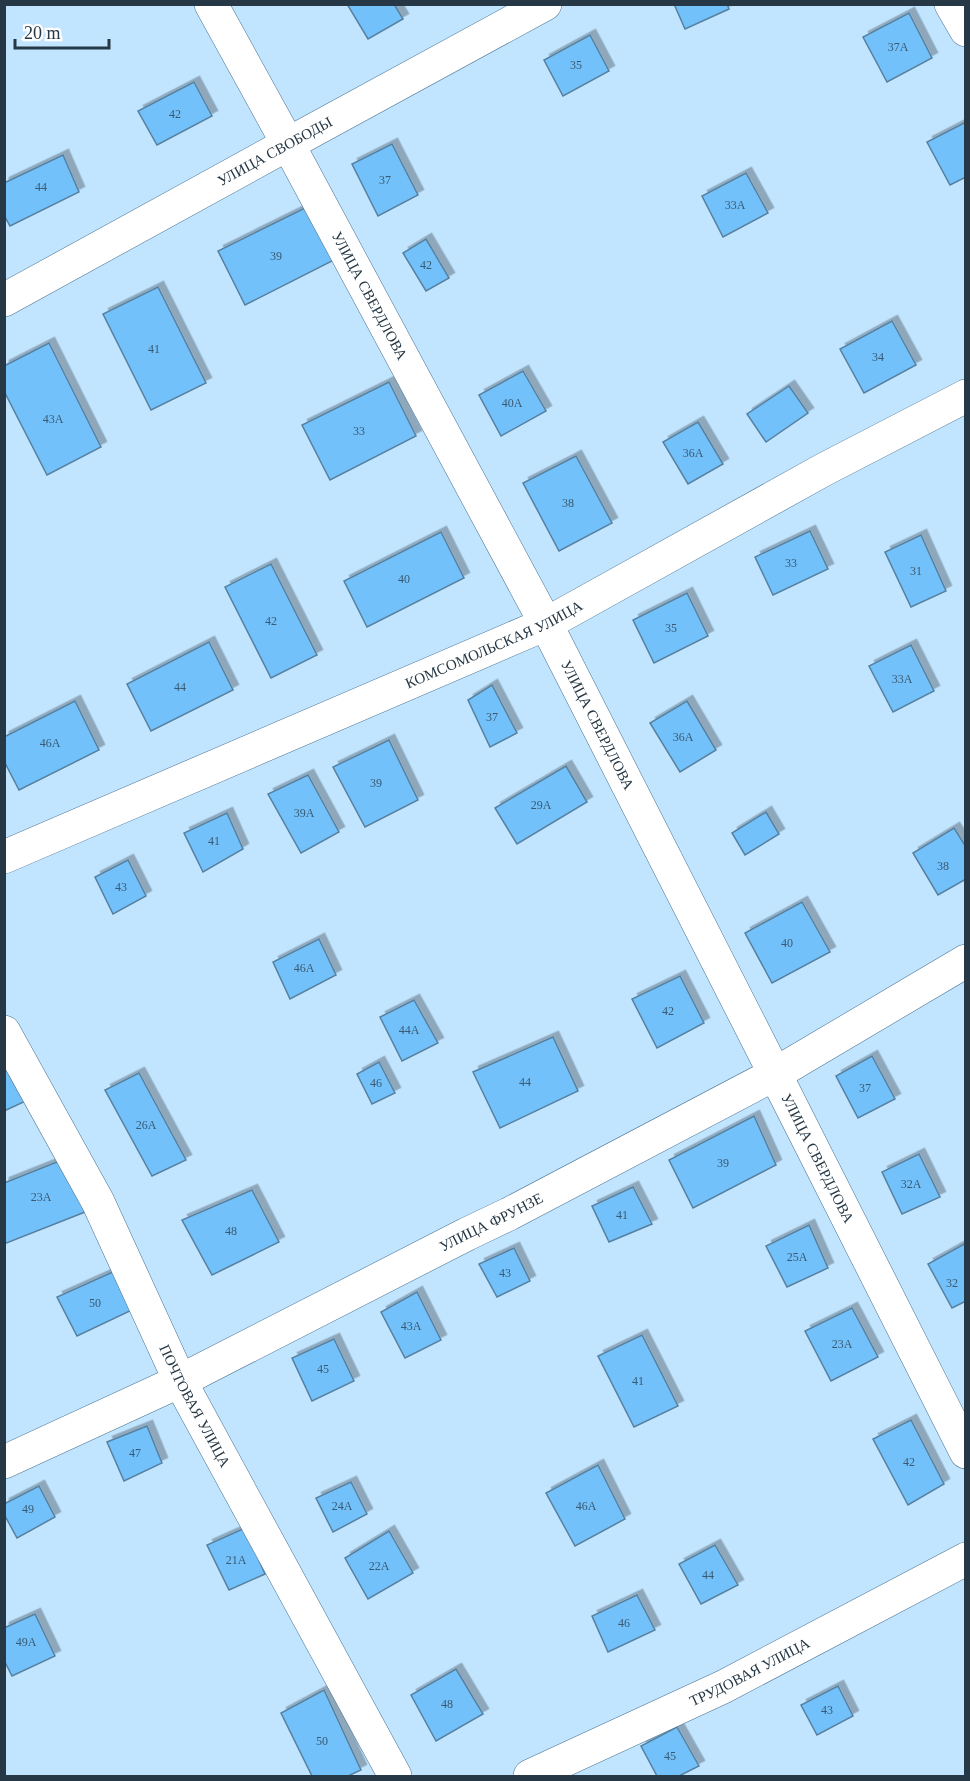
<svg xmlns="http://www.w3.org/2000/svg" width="970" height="1781" font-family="'Times New Roman',serif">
<defs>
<filter id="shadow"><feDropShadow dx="5.5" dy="-5.5" stdDeviation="0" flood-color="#0004"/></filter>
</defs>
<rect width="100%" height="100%" fill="#c1e4ff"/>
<!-- building -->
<g fill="#73c1fa" stroke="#57809f" stroke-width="1.5" filter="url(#shadow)">
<path d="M347 4H394L403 19 368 39Z"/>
<path d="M674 4H727L729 9 685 29Z"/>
<path d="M909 13 932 58 887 82 863 37Z"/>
<path d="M590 35 609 71 563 96 544 60Z"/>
<path d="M194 82 212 116 157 145 138 111Z"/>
<path d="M966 122V177L950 185 927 142Z"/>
<path d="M392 144 418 195 378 216 352 164Z"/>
<path d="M63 155 79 192 10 226 4 215V183Z"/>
<path d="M746 173 768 213 723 237 702 196Z"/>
<path d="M307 207 334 260 245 305 218 251Z"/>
<path d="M426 239 449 278 426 291 403 253Z"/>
<path d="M158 287 206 383 151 410 103 314Z"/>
<path d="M892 321 916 365 864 393 840 349Z"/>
<path d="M49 343 101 447 47 475 4 391V366Z"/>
<path d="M523 371 546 411 501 436 479 395Z"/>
<path d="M389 382 416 436 330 480 302 425Z"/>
<path d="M789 386 808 413 766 442 747 414Z"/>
<path d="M698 422 723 464 688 484 663 442Z"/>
<path d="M576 456 612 523 559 551 523 483Z"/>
<path d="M810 531 828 569 773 595 755 557Z"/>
<path d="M441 532 464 578 367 627 344 581Z"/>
<path d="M921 535 946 591 911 607 885 552Z"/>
<path d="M271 564 317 655 271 678 225 587Z"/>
<path d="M687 593 708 636 654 663 633 620Z"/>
<path d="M209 642 233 690 151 731 127 684Z"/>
<path d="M911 645 934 691 893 712 869 666Z"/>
<path d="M492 685 517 733 490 747 468 700Z"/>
<path d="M75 701 99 750 19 790 4 761V737Z"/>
<path d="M687 701 716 750 680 772 650 723Z"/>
<path d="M389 740 418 800 365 827 333 767Z"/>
<path d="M566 766 587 802 517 844 495 808Z"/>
<path d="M308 775 339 832 301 853 268 794Z"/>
<path d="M766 812 779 834 745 855 732 833Z"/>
<path d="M227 813 243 849 203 872 184 833Z"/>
<path d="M954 828 966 847V879L938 895 913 853Z"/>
<path d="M128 860 146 896 113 914 95 877Z"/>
<path d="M802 902 830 952 772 983 745 933Z"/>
<path d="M319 939 336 975 290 999 273 962Z"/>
<path d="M680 976 704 1023 657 1048 632 999Z"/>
<path d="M414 1000 438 1043 402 1061 380 1017Z"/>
<path d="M553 1037 578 1091 500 1128 473 1072Z"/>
<path d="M4 1055 28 1100 4 1111Z"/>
<path d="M872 1056 895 1099 858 1118 836 1076Z"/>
<path d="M379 1062 395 1093 372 1104 357 1074Z"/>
<path d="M139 1073 186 1160 152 1176 105 1090Z"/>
<path d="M754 1116 776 1165 693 1208 669 1160Z"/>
<path d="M919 1154 940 1197 902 1214 882 1172Z"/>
<path d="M62 1160 85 1212 4 1244V1183Z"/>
<path d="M633 1187 652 1224 609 1242 592 1206Z"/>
<path d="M252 1190 279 1242 212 1275 182 1220Z"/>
<path d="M809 1225 828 1268 787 1287 766 1246Z"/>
<path d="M966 1243V1301L952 1308 928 1264Z"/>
<path d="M514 1248 530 1281 497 1297 479 1264Z"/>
<path d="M115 1271 132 1310 77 1336 57 1297Z"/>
<path d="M417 1292 441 1340 405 1358 381 1312Z"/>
<path d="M852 1308 878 1357 831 1381 805 1331Z"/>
<path d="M642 1335 678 1406 634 1427 598 1356Z"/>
<path d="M334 1339 354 1381 312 1401 292 1358Z"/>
<path d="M911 1420 944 1484 908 1505 873 1439Z"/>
<path d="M147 1426 162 1463 124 1481 107 1442Z"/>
<path d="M598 1465 625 1519 575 1546 546 1493Z"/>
<path d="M351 1482 367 1514 333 1532 316 1498Z"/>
<path d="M39 1486 55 1517 17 1538 4 1514V1504Z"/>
<path d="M245 1528 265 1574 229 1590 207 1545Z"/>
<path d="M389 1531 413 1573 368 1599 345 1558Z"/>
<path d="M715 1545 738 1585 701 1604 679 1564Z"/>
<path d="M637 1595 655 1630 608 1652 592 1616Z"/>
<path d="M35 1614 55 1656 12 1676 4 1660V1628Z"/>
<path d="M456 1669 483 1714 436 1741 411 1695Z"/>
<path d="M838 1686 853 1716 817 1735 801 1705Z"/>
<path d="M324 1690 361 1770 348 1776H312L281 1713Z"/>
<path d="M677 1727 699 1766 679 1776H657L641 1746Z"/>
</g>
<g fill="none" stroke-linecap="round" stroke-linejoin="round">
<!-- minor casing -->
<g stroke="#4a7391" stroke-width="34">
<g id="minor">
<path d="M951 4 966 30"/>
<path id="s1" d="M4 300 288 144 545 4"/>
<path id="s2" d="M4 857 546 624 823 470 966 396"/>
<path id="s3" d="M4 1032 98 1202 180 1381 395 1776"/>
<path id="s4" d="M4 1462 180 1381 467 1234 509 1214 775 1074 966 961"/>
<path id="s5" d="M530 1776 723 1687 966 1559"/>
</g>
</g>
<!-- tertiary casing -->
<g stroke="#4a7391" stroke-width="34">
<g id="tertiary">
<path id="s6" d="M211 4 288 144 546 624 775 1074 966 1452"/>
</g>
</g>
<!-- minor -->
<use href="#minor" stroke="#fff" stroke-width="33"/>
<!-- tertiary -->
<use href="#tertiary" stroke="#fff" stroke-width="33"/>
</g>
<g text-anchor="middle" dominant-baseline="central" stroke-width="4.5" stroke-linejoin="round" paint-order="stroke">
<!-- number labels -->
<g font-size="12" fill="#395a72">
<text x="898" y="47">37А</text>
<text x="576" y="65">35</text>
<text x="175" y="114">42</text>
<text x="385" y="180">37</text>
<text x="41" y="187">44</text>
<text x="735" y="205">33А</text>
<text x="276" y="256">39</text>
<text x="426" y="265">42</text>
<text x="154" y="349">41</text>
<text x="878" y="357">34</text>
<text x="512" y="403">40А</text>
<text x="53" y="419">43А</text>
<text x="359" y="431">33</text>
<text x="693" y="453">36А</text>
<text x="568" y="503">38</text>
<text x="791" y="563">33</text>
<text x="916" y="571">31</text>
<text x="404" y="579">40</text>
<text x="271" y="621">42</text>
<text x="671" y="628">35</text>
<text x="902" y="679">33А</text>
<text x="180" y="687">44</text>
<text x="492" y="717">37</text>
<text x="683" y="737">36А</text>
<text x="50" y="743">46А</text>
<text x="376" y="783">39</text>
<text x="541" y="805">29А</text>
<text x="304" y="813">39А</text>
<text x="214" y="841">41</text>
<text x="943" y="866">38</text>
<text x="121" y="887">43</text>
<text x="787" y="943">40</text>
<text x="304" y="968">46А</text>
<text x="668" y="1011">42</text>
<text x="409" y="1030">44А</text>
<text x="525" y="1082">44</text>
<text x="376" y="1083">46</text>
<text x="865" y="1088">37</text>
<text x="146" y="1125">26А</text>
<text x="723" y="1163">39</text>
<text x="911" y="1184">32А</text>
<text x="41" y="1197">23А</text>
<text x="622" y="1215">41</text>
<text x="231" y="1231">48</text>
<text x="797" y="1257">25А</text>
<text x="505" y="1273">43</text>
<text x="952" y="1283">32</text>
<text x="95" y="1303">50</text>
<text x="411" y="1326">43А</text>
<text x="842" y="1344">23А</text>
<text x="323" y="1369">45</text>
<text x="638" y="1381">41</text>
<text x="135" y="1453">47</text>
<text x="909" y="1462">42</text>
<text x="342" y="1506">24А</text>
<text x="586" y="1506">46А</text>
<text x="28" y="1509">49</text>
<text x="236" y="1560">21А</text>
<text x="379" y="1566">22А</text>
<text x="708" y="1575">44</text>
<text x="624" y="1623">46</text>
<text x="26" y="1642">49А</text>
<text x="447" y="1704">48</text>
<text x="827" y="1710">43</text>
<text x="322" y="1741">50</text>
<text x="670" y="1756">45</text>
</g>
<!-- street labels -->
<g font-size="15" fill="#263845" stroke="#fff">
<text stroke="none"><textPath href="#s1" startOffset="309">УЛИЦА СВОБОДЫ</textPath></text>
<text stroke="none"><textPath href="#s6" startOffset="332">УЛИЦА СВЕРДЛОВА</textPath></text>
<text stroke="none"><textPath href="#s2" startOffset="534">КОМСОМОЛЬСКАЯ УЛИЦА</textPath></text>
<text stroke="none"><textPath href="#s6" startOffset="818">УЛИЦА СВЕРДЛОВА</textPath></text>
<text stroke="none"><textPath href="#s6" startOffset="1304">УЛИЦА СВЕРДЛОВА</textPath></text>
<text stroke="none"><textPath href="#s4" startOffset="543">УЛИЦА ФРУНЗЕ</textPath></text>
<text stroke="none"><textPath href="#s3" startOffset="420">ПОЧТОВАЯ УЛИЦА</textPath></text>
<text stroke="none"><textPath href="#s5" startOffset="243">ТРУДОВАЯ УЛИЦА</textPath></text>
</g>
</g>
<!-- border -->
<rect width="970" height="1781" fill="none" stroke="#263845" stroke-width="12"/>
<!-- scale -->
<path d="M15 39v9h94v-9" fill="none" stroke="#263845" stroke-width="3"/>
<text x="24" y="39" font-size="18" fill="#263845" stroke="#ffffff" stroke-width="4.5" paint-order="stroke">20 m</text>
</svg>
